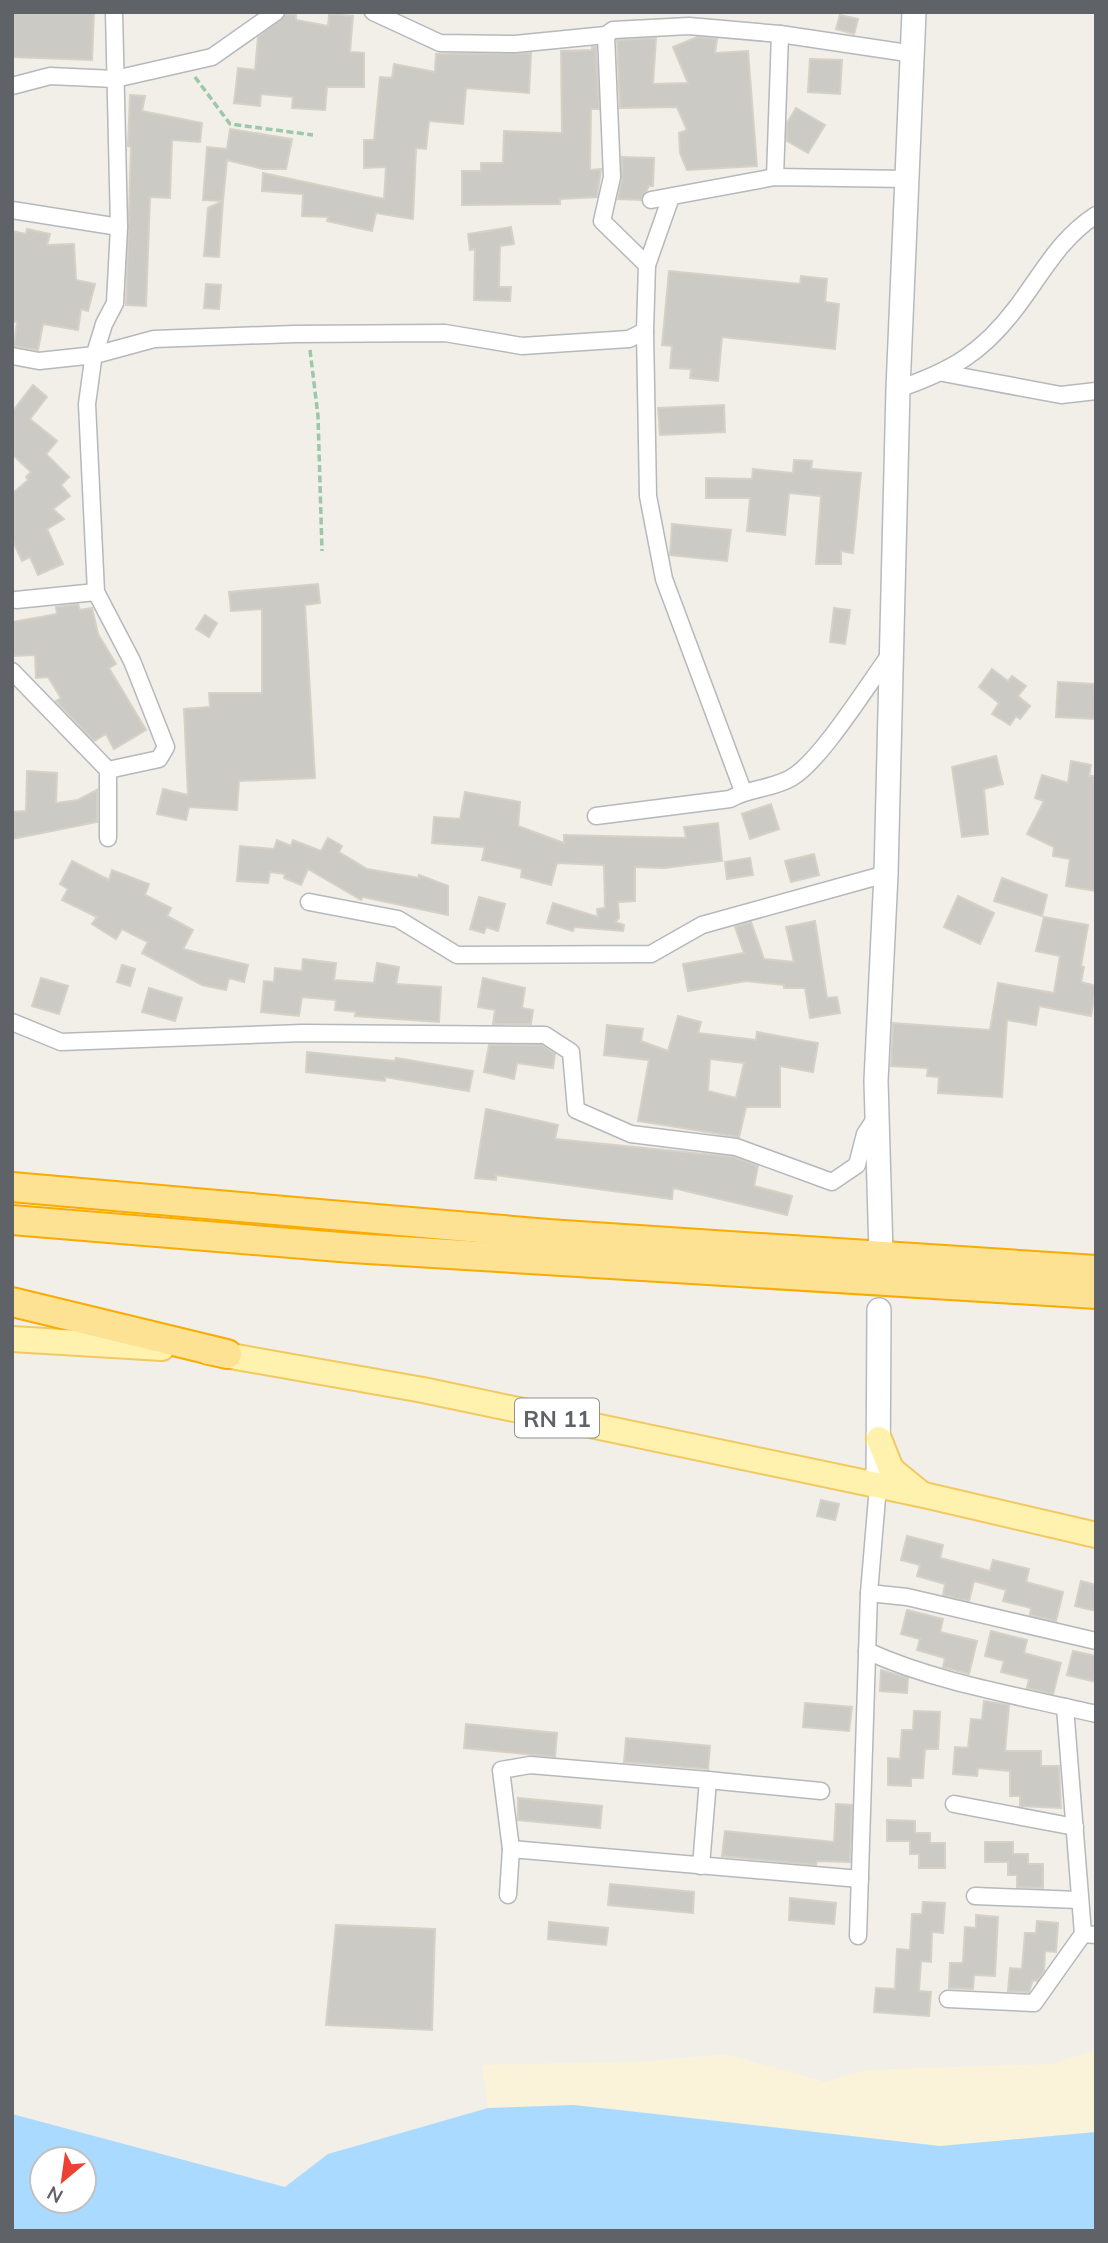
<svg xmlns="http://www.w3.org/2000/svg" width="1108" height="2243" font-family="Mulish,sans-serif">
<rect width="100%" height="100%" fill="#f1efe8"/>
<!-- sand -->
<path fill="#fbf3d9" d="M1096 2050V2132L940 2146 601 2107 488 2108 482 2065 651 2061 725 2054 825 2082 867 2070 1052 2064Z"/>
<!-- water -->
<path fill="#aadaff" fill-rule="evenodd" d="M574 2105 940 2146 1096 2132V2231H12V2114L285 2187 328 2154 488 2108ZM42 2159H84V2201H42Z"/>
<!-- building -->
<g fill="#cccac5" stroke="#d6d1c6" stroke-width="2" fill-rule="evenodd">
<path d="M12 12H94L92 60 12 57Z"/>
<path d="M286 14 296 15V20L328 26 329 14 353 16 350 52 364 53V87H327L325 110 292 108 293 97 261 94 260 106 234 103 238 68 255 70 258 37Z"/>
<path d="M840 15 858 19 854 34 836 29Z"/>
<path d="M697 37 717 39 715 53 748 51 757 166 687 170 680 153 679 133 687 130 677 107 620 108 617 40 656 38 653 84 688 83 673 47Z"/>
<path d="M592 47H596L599 109H591L590 170 601 169 597 197 560 199V204L462 205V171H481V163H503L504 131 562 133 561 51 592 50Z"/>
<path d="M531 53 529 93 466 88 463 124 429 121 426 149 416 148 413 219 376 213 372 231 327 221 328 217 302 216 303 194 262 191 263 173 384 199 386 167 364 168V140H374L380 77 392 78 394 64 435 72 436 54Z"/>
<path d="M810 59 842 60 840 94 808 92Z"/>
<path d="M130 95 145 96 142 111 202 123 200 142 172 140 170 198 150 197 146 306 126 305 131 147 128 146Z"/>
<path d="M796 108 825 125 808 153 787 141V123Z"/>
<path d="M230 129 292 139 286 169H263L227 160 223 201 203 200 207 147 227 149Z"/>
<path d="M622 157 654 158 653 186H649L641 200 618 199 622 179Z"/>
<path d="M223 201 219 257 204 256 208 208Z"/>
<path d="M511 227 514 244 500 246 499 287H511L510 301 474 300 475 249 470 250 468 234Z"/>
<path d="M27 229 50 234 47 245 74 244 76 280 95 284 88 311 81 309 78 330 43 324 38 350 14 346 17 322 12 321V231L26 234Z"/>
<path d="M669 271 800 284 801 276 827 279 825 302 839 304 835 349 722 337 718 381 690 378 691 369 670 368 672 346 662 345Z"/>
<path d="M206 284 221 285 219 309 204 308Z"/>
<path d="M33 385 47 397 30 419 57 441 46 454 69 477 61 485 70 496 53 509 64 519 47 529 63 564 38 575 30 557 22 561 12 539V494L28 480 26 477 31 472 12 454V412Z"/>
<path d="M724 405 725 432 660 435 658 408Z"/>
<path d="M794 460 812 461 811 469 861 473 853 553 841 551V564H816L821 496 789 493 785 535 747 531 750 498H706V478L752 479 753 469 793 473Z"/>
<path d="M672 524 731 530 727 561 670 555Z"/>
<path d="M318 584 320 603 305 605 315 778 239 781 237 810 189 807 186 820 157 814 163 789 188 795 184 709 210 707 209 693H262V609L231 611 229 592Z"/>
<path d="M78 604 80 610 92 608 98 634 116 664 109 668 146 730 114 749 106 734 94 741 56 701 61 698 48 677 36 678 35 655 12 656V622L57 614 56 607Z"/>
<path d="M834 608 850 610 845 644 830 642Z"/>
<path d="M205 615 217 623 209 637 196 629Z"/>
<path d="M992 669 1008 681 1012 676 1026 686 1018 696 1030 706 1020 719 1016 716 1010 725 992 714 999 703 979 687Z"/>
<path d="M1058 682 1094 684 1096 719 1056 717Z"/>
<path d="M996 756 1003 784 984 789 988 834 962 837 952 767Z"/>
<path d="M1071 761 1091 765 1089 776H1096V891L1066 886 1070 859 1053 856 1054 847 1027 834 1044 801 1035 798 1042 775 1068 783Z"/>
<path d="M27 771 57 773 56 803 78 800 97 790V822L12 839V812L26 811Z"/>
<path d="M465 792 520 802 518 826 564 843V835L686 838 684 827 718 823 722 861 664 868 635 867V901L618 902 619 918 615 922 624 925 623 931 574 927 573 931 547 923 553 903 598 917 597 909 605 908 604 865 557 863 551 885 521 877 522 869 482 860 485 847 432 843 434 817 460 819Z"/>
<path d="M771 804 779 829 750 839 742 814Z"/>
<path d="M328 838 342 846 339 852 367 869 419 878V875L448 886V915L363 897 361 900 308 869 301 885 284 878 285 874 270 872 268 883 237 881 240 846 274 849 277 840 291 846 293 840 321 851Z"/>
<path d="M814 854 819 875 791 882 785 861Z"/>
<path d="M750 858 753 875 727 879 725 862Z"/>
<path d="M72 861 109 880 112 870 149 884 145 895 171 908 167 916 193 930 183 949 248 965 244 982 229 978 226 990 202 985 142 953 148 942 122 929 116 939 92 924 97 917 62 900 68 889 60 884Z"/>
<path d="M1002 878 1047 895 1042 916 994 901Z"/>
<path d="M958 896 994 913 980 944 944 927Z"/>
<path d="M479 897 505 904 498 931 486 927 484 933 470 929Z"/>
<path d="M1044 917 1088 925 1081 966 1084 967 1081 982 1096 986 1091 1016 1039 1006 1036 1025 1007 1020 1002 1097 938 1093 939 1077 927 1076 928 1068 891 1066 893 1023 990 1030 998 983 1054 993 1060 956 1036 951Z"/>
<path d="M815 921 827 998 837 997 840 1013 810 1018 805 988H784V985L746 981 688 991 683 964 744 953 735 927 751 922 764 959 794 962 786 927Z"/>
<path d="M303 959 336 963 334 980 374 983 377 963 399 967 396 984 441 987 439 1022 355 1016 356 1012 335 1010 336 1000 302 997 299 1016 261 1012 264 981 274 982 275 968 302 971Z"/>
<path d="M122 965 135 969 130 986 117 982Z"/>
<path d="M41 978 68 986 59 1014 32 1006Z"/>
<path d="M483 978 525 988 522 1008 533 1010 531 1024H493L495 1010 478 1007Z"/>
<path d="M149 988 182 998 175 1021 142 1012Z"/>
<path d="M678 1016 701 1022 698 1033 756 1040 757 1032 818 1043 813 1072 780 1066V1107H746L739 1137 638 1121 649 1060 604 1055 607 1025 643 1029 641 1041 668 1051ZM710 1059 744 1063 736 1098 708 1091Z"/>
<path d="M489 1045H542L555 1054 553 1068 517 1063 514 1079 484 1072Z"/>
<path d="M307 1052 395 1061 396 1058 473 1071 469 1091 385 1077V1081L306 1072Z"/>
<path d="M486 1109 558 1125 555 1139 734 1157 758 1166 754 1186 792 1196 787 1215 673 1188 672 1199 496 1175V1180L475 1178Z"/>
<path d="M821 1500 839 1504 835 1520 817 1516Z"/>
<path d="M907 1536 943 1545 940 1558 990 1571 993 1560 1029 1569 1026 1582 1063 1592 1056 1621 1030 1615 1031 1608 1003 1601 1006 1590 974 1581 969 1601 943 1595 945 1584 917 1576 920 1565 901 1560Z"/>
<path d="M1081 1581 1096 1585V1611L1075 1606Z"/>
<path d="M907 1610 943 1619 940 1632 977 1641 969 1674 943 1667 945 1658 917 1650 920 1639 901 1634Z"/>
<path d="M991 1631 1027 1640 1024 1653 1061 1663 1053 1694 1027 1688 1029 1679 1001 1672 1004 1661 985 1656Z"/>
<path d="M1073 1651 1096 1656V1682L1067 1675Z"/>
<path d="M881 1670 908 1678 907 1693 880 1691Z"/>
<path d="M984 1701 1009 1705 1005 1751H1041V1766H1059L1061 1808 1020 1806V1796H1010V1771L978 1768 977 1776 953 1774 955 1747 968 1748 971 1719 982 1720Z"/>
<path d="M805 1703 852 1707 849 1731 803 1727Z"/>
<path d="M914 1711 940 1712 938 1749H925L923 1778H911V1786L888 1785V1758L900 1759 902 1730H913Z"/>
<path d="M466 1724 557 1733 555 1757 464 1748Z"/>
<path d="M626 1738 710 1746 708 1769 624 1762Z"/>
<path d="M518 1798 602 1806 600 1828 518 1820Z"/>
<path d="M836 1804 852 1805 850 1862 817 1861 816 1865 722 1856 725 1831 834 1842Z"/>
<path d="M887 1820 915 1821V1833H930V1843H945V1868H919V1854H910V1841H887Z"/>
<path d="M985 1842H1013V1854H1028V1864H1043V1888L1017 1887V1875H1008V1862H985Z"/>
<path d="M610 1884 694 1892 693 1913 608 1905Z"/>
<path d="M790 1898 836 1903 834 1924 789 1920Z"/>
<path d="M923 1902 945 1903 943 1933 932 1932 931 1962 921 1961 919 1991 931 1992 929 2016 874 2012 876 1988 895 1989 897 1949 910 1950 912 1914H922Z"/>
<path d="M976 1915 998 1917 995 1976 974 1975 973 1989 949 1988 950 1963H963L965 1927 976 1928Z"/>
<path d="M1037 1921 1058 1923 1056 1952 1045 1951 1044 1971 1037 1981 1033 1980 1029 1992 1008 1991 1010 1968 1022 1969 1025 1933H1036Z"/>
<path d="M549 1922 608 1928 606 1945 548 1939Z"/>
<path d="M336 1925 435 1929 432 2030 326 2025Z"/>
</g>
<g fill="none" stroke-linecap="round" stroke-linejoin="round">
<!-- minor casing -->
<g stroke="#b5b8bc" stroke-width="19">
<g id="minor">
<path d="M373 12 440 43 515 44 606 35 613 30 689 26 780 34 914 54"/>
<path d="M12 86 50 76 115 79 212 57 276 12"/>
<path d="M775 177 780 34"/>
<path d="M651 200 775 177 907 179"/>
<path d="M12 210 119 227"/>
<path d="M647 265 671 197"/>
<path d="M645 331 648 496 664 579 743 791"/>
<path d="M12 356 39 361 95 355 154 339 294 334 445 333 522 346 629 339 645 331 647 265 602 221 612 177 606 35"/>
<path d="M943 373 1061 395 1096 391"/>
<path d="M898 389C951 371 982 353 1016 308 1042 274 1059 239 1096 215"/>
<path d="M16 600 96 592"/>
<path d="M12 671 108 770V838"/>
<path d="M108 770 159 759 166 747 132 661 96 592 87 404 93 360 104 324 115 303 119 227 114 12"/>
<path d="M596 816 730 799C749 788 772 789 791 778 820 762 869 683 891 653"/>
<path d="M309 902 398 919 457 955 651 954 702 925 886 874"/>
<path d="M12 1022 61 1042 303 1033 545 1035 571 1052 576 1110 631 1134 736 1147 832 1182 857 1165 865 1134 877 1116"/>
<path d="M869 1593 907 1597 1096 1641"/>
<path d="M867 1651C937 1683 1020 1696 1096 1714"/>
<path d="M1065 1707 1083 1934 1096 1935"/>
<path d="M708 1780 821 1791"/>
<path d="M954 1804 1075 1827"/>
<path d="M511 1849 501 1770 530 1765 708 1780 701 1866"/>
<path d="M508 1895 511 1849 860 1879"/>
<path d="M975 1896 1078 1900"/>
<path d="M858 1936 869 1593 878 1486"/>
<path d="M948 1999 1034 2003 1083 1934"/>
</g>
</g>
<!-- secondary casing -->
<g stroke="#b6babf" stroke-width="26">
<g id="secondary">
<path d="M881 1253 876 1081 886 874 898 389 914 12"/>
<path d="M878 1486 879 1310"/>
</g>
</g>
<!-- primary casing -->
<g stroke="#f2c960" stroke-width="28">
<g id="primary">
<path d="M12 1339 162 1348"/>
<path d="M208 1352 423 1390 924 1495 1096 1535"/>
<path d="M879 1439 891 1469 919 1492"/>
</g>
</g>
<!-- motorway casing -->
<g stroke="#f9ab00" stroke-width="32">
<g id="motorway">
<path d="M12 1187 548 1234 1096 1270"/>
<path d="M12 1220 352 1248 1096 1294"/>
<path d="M12 1302 227 1354"/>
</g>
</g>
<!-- path -->
<g stroke="#9cc7a9" stroke-width="3.5" stroke-dasharray="7 3.5" stroke-linecap="butt">
<path d="M195 77 230 124 313 135"/>
<path d="M310 350 318 416 322 551"/>
</g>
<!-- minor -->
<use href="#minor" stroke="#fff" stroke-width="16"/>
<!-- secondary -->
<use href="#secondary" stroke="#fff" stroke-width="23"/>
<!-- primary -->
<use href="#primary" stroke="#fff2af" stroke-width="24"/>
<!-- motorway -->
<use href="#motorway" stroke="#fde293" stroke-width="28"/>
</g>
<g text-anchor="middle" dominant-baseline="central" stroke-width="7" stroke-linejoin="round" paint-order="stroke">
<!-- shield labels -->
<rect fill="#fff" stroke="#8f9295" stroke-width="2" x="515" y="1398.5" width="84" height="39" rx="5"/>
<g font-size="23" font-weight="bold" fill="#5f6368">
<text x="557" y="1418">RN 11</text>
</g>
</g>
<!-- border -->
<rect width="1108" height="2243" fill="none" stroke="#5f6368" stroke-width="28"/>
<!-- north arrow -->
<g transform="translate(63 2180) rotate(209)"><circle r="33" fill="#ffffff" stroke="#bfc1c3" stroke-width="2"/>
<path d="M0-5L12 26L0 18L-12 26Z" fill="#ea4335"/>
<text y="-10" font-size="19" font-weight="bold" text-anchor="middle" fill="#5f6368">N</text>
</g>
</svg>
